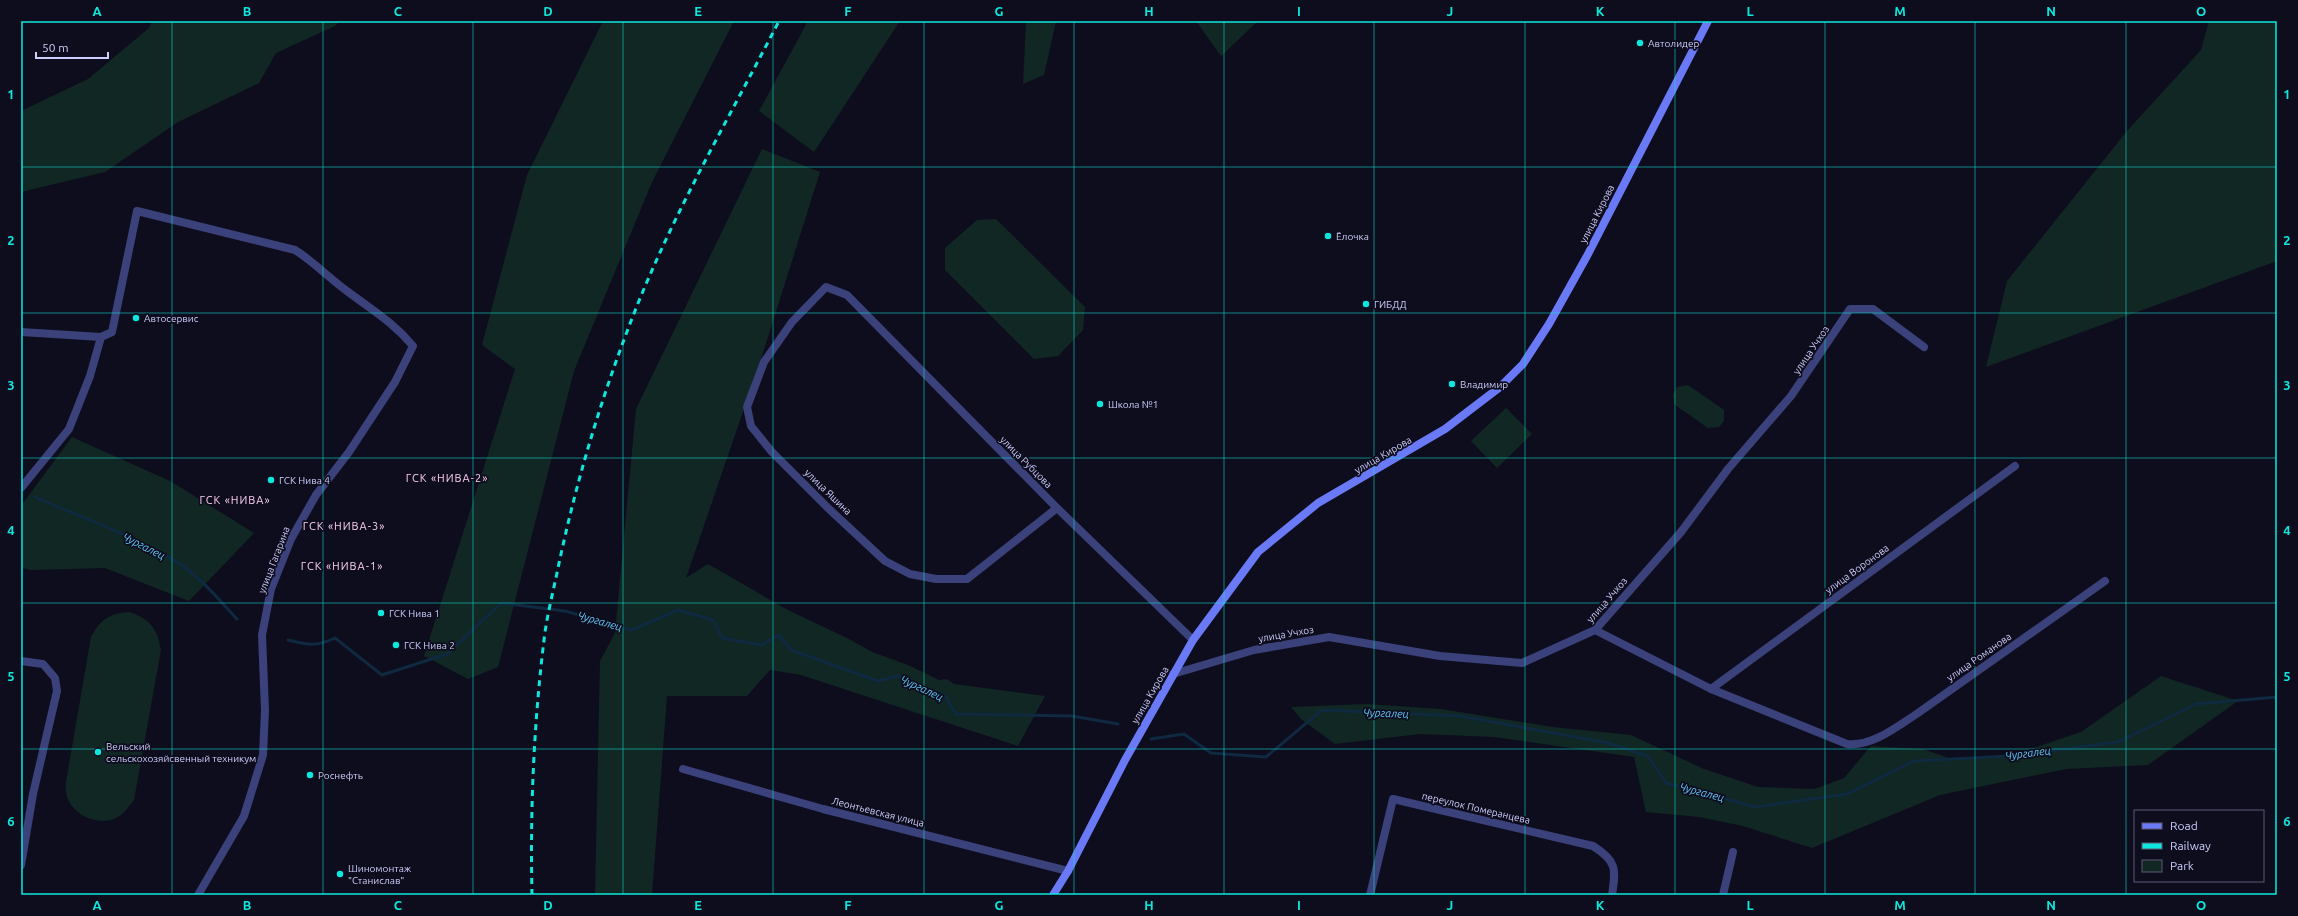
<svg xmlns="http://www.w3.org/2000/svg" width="2298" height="916" font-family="Ubuntu,sans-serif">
<rect width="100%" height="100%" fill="#0e0d1d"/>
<!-- green -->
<g fill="#112723">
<path d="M152 21H339L335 26 276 53 259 83 178 122 105 172 21 192V111L88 79 149 28Z"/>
<path d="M603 21H734L652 182 574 371 498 667 468 679 424 656 515 369 482 345 527 175Z"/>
<path d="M808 21H900L814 152 759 111Z"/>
<path d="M1026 21H1056L1044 75 1023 84Z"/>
<path d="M1196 21H1258L1221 56Z"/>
<path d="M2209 21H2277V261L1986 367 2007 281 2127 131 2201 50Z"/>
<path d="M762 149 820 172 762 356 686 578 708 564 786 609 849 639 872 652 908 665 939 680 947 679 954 684 1045 696 1018 746 801 675 770 670 747 696H667L652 895H595L600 661 615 633 636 409Z"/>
<path d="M996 219 1085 307 1083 330 1058 356 1034 359 945 270V248L977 220Z"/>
<path d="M1688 385 1724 410V421L1719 427 1708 428 1674 404 1673 394 1677 387Z"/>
<path d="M1506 408 1532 434 1497 468 1471 441Z"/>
<path d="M72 437 170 481 254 533 189 601 105 568 31 570 21 568V506Z"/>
<path d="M129 612C149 618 158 629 161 650L134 800C128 807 124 815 114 819 95 826 69 813 66 792 65 787 66 781 67 776L91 637C100 620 110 613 129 612Z"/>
<path d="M2161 676 2238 701 2148 765 2066 769 1940 795 1812 848 1743 826 1699 817 1646 812 1634 757 1494 737 1420 734 1335 744 1301 719 1291 707 1366 704 1441 709 1553 727 1631 735 1704 769 1758 787 1815 789 1844 778 1871 746 1923 749 1954 760 2019 753 2081 732Z"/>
</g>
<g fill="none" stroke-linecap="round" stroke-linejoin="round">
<!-- stream -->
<g stroke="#0f2940" stroke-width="3">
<path d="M35 497C83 518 135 536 180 564 201 578 220 601 237 619"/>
<path d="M288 640C308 645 316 647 335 638L382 675 447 654 501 603 565 611 632 630 678 610 713 620 722 638 762 645 779 635 791 650 878 681 898 676 945 696 956 714 1072 716 1118 724"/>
<path d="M1151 739 1184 734 1211 753 1266 757 1322 710 1460 716 1608 743 1648 756 1666 783 1756 807 1847 794 1914 761 2010 756 2118 742 2196 704 2277 697"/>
</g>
<!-- minor -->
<g stroke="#3b417a" stroke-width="8">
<path d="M21 332 101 337"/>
<path d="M21 488 69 429 90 376 101 337 112 332 137 211 295 250C314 262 329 278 347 291 372 310 393 322 413 346L395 382 349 452 316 495 291 539 271 589 262 635 265 710 263 755 244 816 198 895"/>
<path d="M1057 508 967 579H936L910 574 885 561 828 508 772 452 751 426 747 407 764 362 792 322 826 287 847 295 1057 508 1193 640"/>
<path d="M1595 630 1711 689 1847 744C1872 747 1898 726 1918 713L2105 581"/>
<path d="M21 661 43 664 55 678 57 691 33 794 21 865"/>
<path d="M1173 674 1254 650 1329 637 1440 656 1522 663 1595 630 1681 532 1728 469 1791 396 1850 309H1873L1924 347"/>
<path d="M1711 689 2015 466"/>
<path d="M683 769 823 809 1068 871"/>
<path d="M1370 895 1393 799 1593 846C1617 861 1616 869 1612 895"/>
<path d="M1723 895 1733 852"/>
</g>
<!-- secondary -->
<path stroke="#6a7af6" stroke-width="8" d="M1053 895 1068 871 1125 760 1193 640 1258 552 1318 503 1445 429 1500 387 1523 364 1549 324 1587 256 1708 21"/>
<!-- rail -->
<path stroke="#0ee7dd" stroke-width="3" stroke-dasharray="6 5" stroke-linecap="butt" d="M532 895C530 807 534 719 545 632 548 612 553 592 557 573 574 490 598 408 628 329 668 222 727 122 779 21"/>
</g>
<!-- grid -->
<path fill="none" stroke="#0ee7dd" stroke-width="1" stroke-opacity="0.55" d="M172 21V895M323 21V895M473 21V895M623 21V895M773 21V895M924 21V895M1074 21V895M1224 21V895M1374 21V895M1525 21V895M1675 21V895M1825 21V895M1975 21V895M2126 21V895M21 167H2277M21 313H2277M21 458H2277M21 603H2277M21 749H2277"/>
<!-- markers -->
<g fill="#0ee7dd" stroke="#0e0d1d" stroke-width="1.5">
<circle cx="1640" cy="43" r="4"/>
<circle cx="1328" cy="236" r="4"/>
<circle cx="1366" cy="304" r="4"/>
<circle cx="136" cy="318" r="4"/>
<circle cx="1452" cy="384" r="4"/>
<circle cx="1100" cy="404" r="4"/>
<circle cx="271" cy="480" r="4"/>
<circle cx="381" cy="613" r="4"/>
<circle cx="396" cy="645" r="4"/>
<circle cx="98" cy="752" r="4"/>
<circle cx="310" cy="775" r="4"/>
<circle cx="340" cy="874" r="4"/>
</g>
<g text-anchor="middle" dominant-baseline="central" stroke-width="3.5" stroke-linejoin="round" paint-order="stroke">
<!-- poi labels -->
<g font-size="10" fill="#cdcefc" stroke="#0e0d1d" text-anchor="start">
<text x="1648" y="43">Автолидер</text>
<text x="1336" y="236">Ёлочка</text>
<text x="1374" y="304">ГИБДД</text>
<text x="144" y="318">Автосервис</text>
<text x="1460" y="384">Владимир</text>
<text x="1108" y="404">Школа №1</text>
<text x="279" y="480">ГСК Нива 4</text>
<text x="389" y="613">ГСК Нива 1</text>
<text x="404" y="645">ГСК Нива 2</text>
<text x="106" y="746">Вельский<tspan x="106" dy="12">сельскохозяйсвенный техникум</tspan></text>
<text x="318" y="775">Роснефть</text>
<text x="348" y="868">Шиномонтаж<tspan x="348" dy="12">"Станислав"</tspan></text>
</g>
<!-- street labels -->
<g font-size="10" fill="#cdcefc" stroke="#0e0d1d">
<text transform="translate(1597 214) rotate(-63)">улица Кирова</text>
<text transform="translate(1811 350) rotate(-56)">улица Учхоз</text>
<text transform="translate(1383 455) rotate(-30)">улица Кирова</text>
<text transform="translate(1026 462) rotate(45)">улица Рубцова</text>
<text transform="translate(828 492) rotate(44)">улица Яшина</text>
<text transform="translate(274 560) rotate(-69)">улица Гагарина</text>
<text transform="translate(1857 569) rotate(-36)">улица Воронова</text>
<text transform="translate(1607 600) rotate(-49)">улица Учхоз</text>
<text transform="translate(1286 634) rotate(-10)">улица Учхоз</text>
<text transform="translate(1979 657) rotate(-35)">улица Романова</text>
<text transform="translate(1150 695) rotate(-60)">улица Кирова</text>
<text transform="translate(1476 808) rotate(13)">переулок Померанцева</text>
<text transform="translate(878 812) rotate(14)">Леонтьевская улица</text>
</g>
<!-- neighbourhood labels -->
<g font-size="11" letter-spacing="1" fill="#fccef2" stroke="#0e0d1d">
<text x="447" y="478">ГСК «НИВА-2»</text>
<text x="235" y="500">ГСК «НИВА»</text>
<text x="344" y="526">ГСК «НИВА-3»</text>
<text x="342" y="566">ГСК «НИВА-1»</text>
</g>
<!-- water labels -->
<g font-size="11" font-style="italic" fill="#61c6f5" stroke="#0e0d1d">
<text transform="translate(144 546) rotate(27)">Чургалец</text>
<text transform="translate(600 621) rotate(16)">Чургалец</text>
<text transform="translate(922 688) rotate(25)">Чургалец</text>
<text transform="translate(1386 713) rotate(2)">Чургалец</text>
<text transform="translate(2028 753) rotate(-7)">Чургалец</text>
<text transform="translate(1702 792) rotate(15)">Чургалец</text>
</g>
</g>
<!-- border -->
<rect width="2298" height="916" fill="none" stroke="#0e0d1d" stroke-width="44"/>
<!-- legend -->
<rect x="2134" y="810" width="130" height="72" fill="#0e0d1d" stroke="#5a5a76"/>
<rect x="2142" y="823" width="20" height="6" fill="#6a7af6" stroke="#5a5a76"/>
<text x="2170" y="830" font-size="12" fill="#cdcefc">Road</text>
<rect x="2142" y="843" width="20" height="6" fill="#0ee7dd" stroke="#5a5a76"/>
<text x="2170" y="850" font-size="12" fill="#cdcefc">Railway</text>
<rect x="2142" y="860" width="20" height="12" fill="#112723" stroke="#5a5a76"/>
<text x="2170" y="870" font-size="12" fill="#cdcefc">Park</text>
<!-- scale -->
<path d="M36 52v6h72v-6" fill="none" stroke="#cdcefc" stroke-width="2"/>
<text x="42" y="52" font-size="12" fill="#cdcefc" stroke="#0e0d1d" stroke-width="3" paint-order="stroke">50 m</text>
<rect x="22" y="22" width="2254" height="872" fill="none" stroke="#0ee7dd" stroke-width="1.5"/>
<g font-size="13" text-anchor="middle" font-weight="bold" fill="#0ee7dd">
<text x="97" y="16">A</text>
<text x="247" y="16">B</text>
<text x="398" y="16">C</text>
<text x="548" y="16">D</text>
<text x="698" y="16">E</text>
<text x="848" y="16">F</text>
<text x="999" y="16">G</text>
<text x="1149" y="16">H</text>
<text x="1299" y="16">I</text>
<text x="1450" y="16">J</text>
<text x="1600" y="16">K</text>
<text x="1750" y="16">L</text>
<text x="1900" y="16">M</text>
<text x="2051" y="16">N</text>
<text x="2201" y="16">O</text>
<text x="11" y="99">1</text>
<text x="2287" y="99">1</text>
<text x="11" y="245">2</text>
<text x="2287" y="245">2</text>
<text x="11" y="390">3</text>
<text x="2287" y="390">3</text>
<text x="11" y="535">4</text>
<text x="2287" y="535">4</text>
<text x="11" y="681">5</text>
<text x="2287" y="681">5</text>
<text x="11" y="826">6</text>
<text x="2287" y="826">6</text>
<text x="97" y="910">A</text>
<text x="247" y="910">B</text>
<text x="398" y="910">C</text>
<text x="548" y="910">D</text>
<text x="698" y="910">E</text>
<text x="848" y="910">F</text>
<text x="999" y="910">G</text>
<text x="1149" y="910">H</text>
<text x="1299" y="910">I</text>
<text x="1450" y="910">J</text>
<text x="1600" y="910">K</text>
<text x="1750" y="910">L</text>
<text x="1900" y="910">M</text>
<text x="2051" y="910">N</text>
<text x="2201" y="910">O</text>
</g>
</svg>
